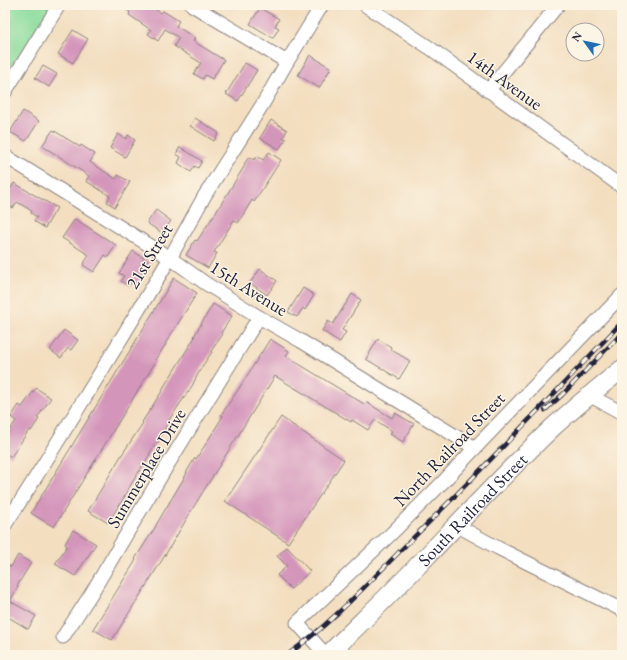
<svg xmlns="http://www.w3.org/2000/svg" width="627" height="660" font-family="'EB Garamond',serif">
<rect width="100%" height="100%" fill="#fcf5e5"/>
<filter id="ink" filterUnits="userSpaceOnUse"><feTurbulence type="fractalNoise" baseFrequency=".025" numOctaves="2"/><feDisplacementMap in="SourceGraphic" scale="8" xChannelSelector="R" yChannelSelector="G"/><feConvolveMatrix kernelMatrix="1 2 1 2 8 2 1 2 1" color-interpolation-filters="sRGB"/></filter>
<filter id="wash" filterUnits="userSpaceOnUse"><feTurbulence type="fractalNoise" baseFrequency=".012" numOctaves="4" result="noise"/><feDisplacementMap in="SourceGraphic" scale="16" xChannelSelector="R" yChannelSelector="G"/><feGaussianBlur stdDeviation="0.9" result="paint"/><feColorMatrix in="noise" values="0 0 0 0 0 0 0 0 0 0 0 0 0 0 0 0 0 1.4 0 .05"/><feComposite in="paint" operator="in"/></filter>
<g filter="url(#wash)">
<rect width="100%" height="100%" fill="#f3dec0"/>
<!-- green -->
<path fill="#8bdd9e" stroke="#56806c" d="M5 5H52L14 66 5 61Z"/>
<g id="blocks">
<!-- building -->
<g fill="#d495bb">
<path d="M119 5H149L161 13 163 11 179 21 176 26 195 38 193 41 224 60 212 79 205 75 203 79 194 74 201 63 174 46 179 38 165 29 158 41 148 34 151 30 129 15 130 12Z"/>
<path d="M260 8 279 19 275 26 279 28 273 38 250 24Z"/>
<path d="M73 30 88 39 73 63 58 54Z"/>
<path d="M310 55 331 68 319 88 298 75Z"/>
<path d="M245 63 257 70 238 101 226 94Z"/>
<path d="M43 66 57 74 49 87 35 78Z"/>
<path d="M23 111 39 121 26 141 10 132Z"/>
<path d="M195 118 219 133 214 141 190 126Z"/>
<path d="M271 120 287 130 283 138 286 139 279 149 260 138Z"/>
<path d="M53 130 80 147 81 145 95 154 90 162 116 179 118 175 130 182 115 207 107 202 110 196 86 181 89 176 57 155 42 146Z"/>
<path d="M118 134 126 139 128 135 135 140 125 157 110 148Z"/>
<path d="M180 147 202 161 198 168 195 166 191 172 178 163 181 157 176 154Z"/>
<path d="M269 152 281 160 254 202 252 200 238 223 234 220 214 252 217 253 208 268 186 255 195 240 197 241 212 218V219L245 165 244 164 249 157 254 160 257 156 263 160Z"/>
<path d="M14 183 57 208 45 228 34 221 37 217 31 213 32 211 17 202 13 208 5 203V198Z"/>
<path d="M156 210 171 221 162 233 147 223Z"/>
<path d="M75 219 116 245 108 257 105 255 94 272 83 265 89 255 62 238Z"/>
<path d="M133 251 151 263 138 284 132 281 129 286 121 281 124 276 119 273Z"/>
<path d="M260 269 277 281 267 295 250 283Z"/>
<path d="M174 278 197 293 165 344H166L155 360 156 361 54 527 31 513Z"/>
<path d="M303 288 314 295 305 310 303 308 297 317 288 312Z"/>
<path d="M352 294 361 300 342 330 346 332 340 342 322 331 328 321 333 324Z"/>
<path d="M213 304 232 316 221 333 223 334 211 351 212 352 201 368 192 386 169 420 170 421 159 437 160 438 149 454H150L127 491H128L108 523 88 511 121 456 143 423 142 422 164 388H163L195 337 194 336Z"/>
<path d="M64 330 78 340 71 350 68 348 61 358 50 350Z"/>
<path d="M270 339 289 351 286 356 364 404 366 402 392 418 395 413 414 424 403 442 390 434 392 431 375 420 368 430 352 420 351 422 275 376 196 503 164 557 112 640 93 629 136 560 135 559 156 526V525L187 473H186L195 458 196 459 207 442 223 416 221 415 238 390Z"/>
<path d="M378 339 391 347 390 349 410 361 399 379 366 359Z"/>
<path d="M36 388 51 398 37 418 39 419 31 431 29 430 11 457 5 453V437L16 421 11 417 19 405 22 407Z"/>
<path d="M281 417 344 460 288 543 225 501Z"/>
<path d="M73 530 96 544 75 576 55 564 67 546 65 544Z"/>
<path d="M287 547 310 571 291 589 277 575 287 566 277 556Z"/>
<path d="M18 555 31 563 17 586 18 587 10 601 36 616 28 629 5 615V570L8 565 11 567Z"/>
</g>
</g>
</g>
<g filter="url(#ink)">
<use href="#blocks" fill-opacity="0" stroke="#8a807e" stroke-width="1"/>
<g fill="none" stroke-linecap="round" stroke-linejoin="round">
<!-- street casing -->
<g stroke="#8a807e" stroke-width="15">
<g id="street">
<path d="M192 5 287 62"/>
<path d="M365 5 430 48 622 187"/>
<path d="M488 91 558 5"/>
<path d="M5 92 59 5"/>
<path d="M5 156 170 258 205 283 259 317 301 341 475 448"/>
<path d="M589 395 622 413"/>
<path d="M5 525 29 488 110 357 170 258 205 195 264 102 287 62 322 5"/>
<path d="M456 525 498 548 622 610"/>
<path d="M63 637 91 594 167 466 259 317"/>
<path d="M326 655 297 623 391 534 444 481 475 448 622 295"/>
</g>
</g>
<!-- secondary casing -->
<g stroke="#8a807e" stroke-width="20">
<g id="secondary">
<path id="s1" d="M328 655C361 622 395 590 427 556 468 513 509 469 552 428 575 407 598 388 622 369"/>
</g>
</g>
<!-- street -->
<use href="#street" stroke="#fff" stroke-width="13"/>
<!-- secondary -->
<use href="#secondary" stroke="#fff" stroke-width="18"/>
<!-- rail casing -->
<g stroke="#22223b" stroke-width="4.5">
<g id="rail">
<path d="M545 410 562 395 622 333"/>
<path d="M287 655C332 623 370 581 409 542 482 470 552 396 622 322"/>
</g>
</g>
<!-- rail -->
<use href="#rail" stroke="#fcf5e5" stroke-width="3" stroke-dasharray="9" stroke-linecap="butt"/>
</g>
</g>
<g text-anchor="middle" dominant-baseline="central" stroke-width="3" stroke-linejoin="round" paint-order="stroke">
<!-- street labels -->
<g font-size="18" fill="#22223b" stroke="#fcf5e5">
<text transform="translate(505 80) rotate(36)">14th Avenue</text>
<text transform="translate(149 256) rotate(-59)">21st Street</text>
<text transform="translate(249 288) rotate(32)">15th Avenue</text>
<text transform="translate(449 449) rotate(-46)">North Railroad Street</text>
<text transform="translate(146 468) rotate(-59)">Summerplace Drive</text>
<text stroke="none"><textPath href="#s1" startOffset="205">South Railroad Street</textPath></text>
</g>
</g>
<!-- margin -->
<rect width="627" height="660" fill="none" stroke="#fcf5e5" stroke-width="20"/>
<!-- north arrow -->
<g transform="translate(585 42) rotate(303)"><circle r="19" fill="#fcf5e5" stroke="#a5a1a1"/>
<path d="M0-3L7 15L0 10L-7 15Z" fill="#1f6fb2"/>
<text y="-6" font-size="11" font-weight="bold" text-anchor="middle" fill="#22223b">N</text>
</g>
</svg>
